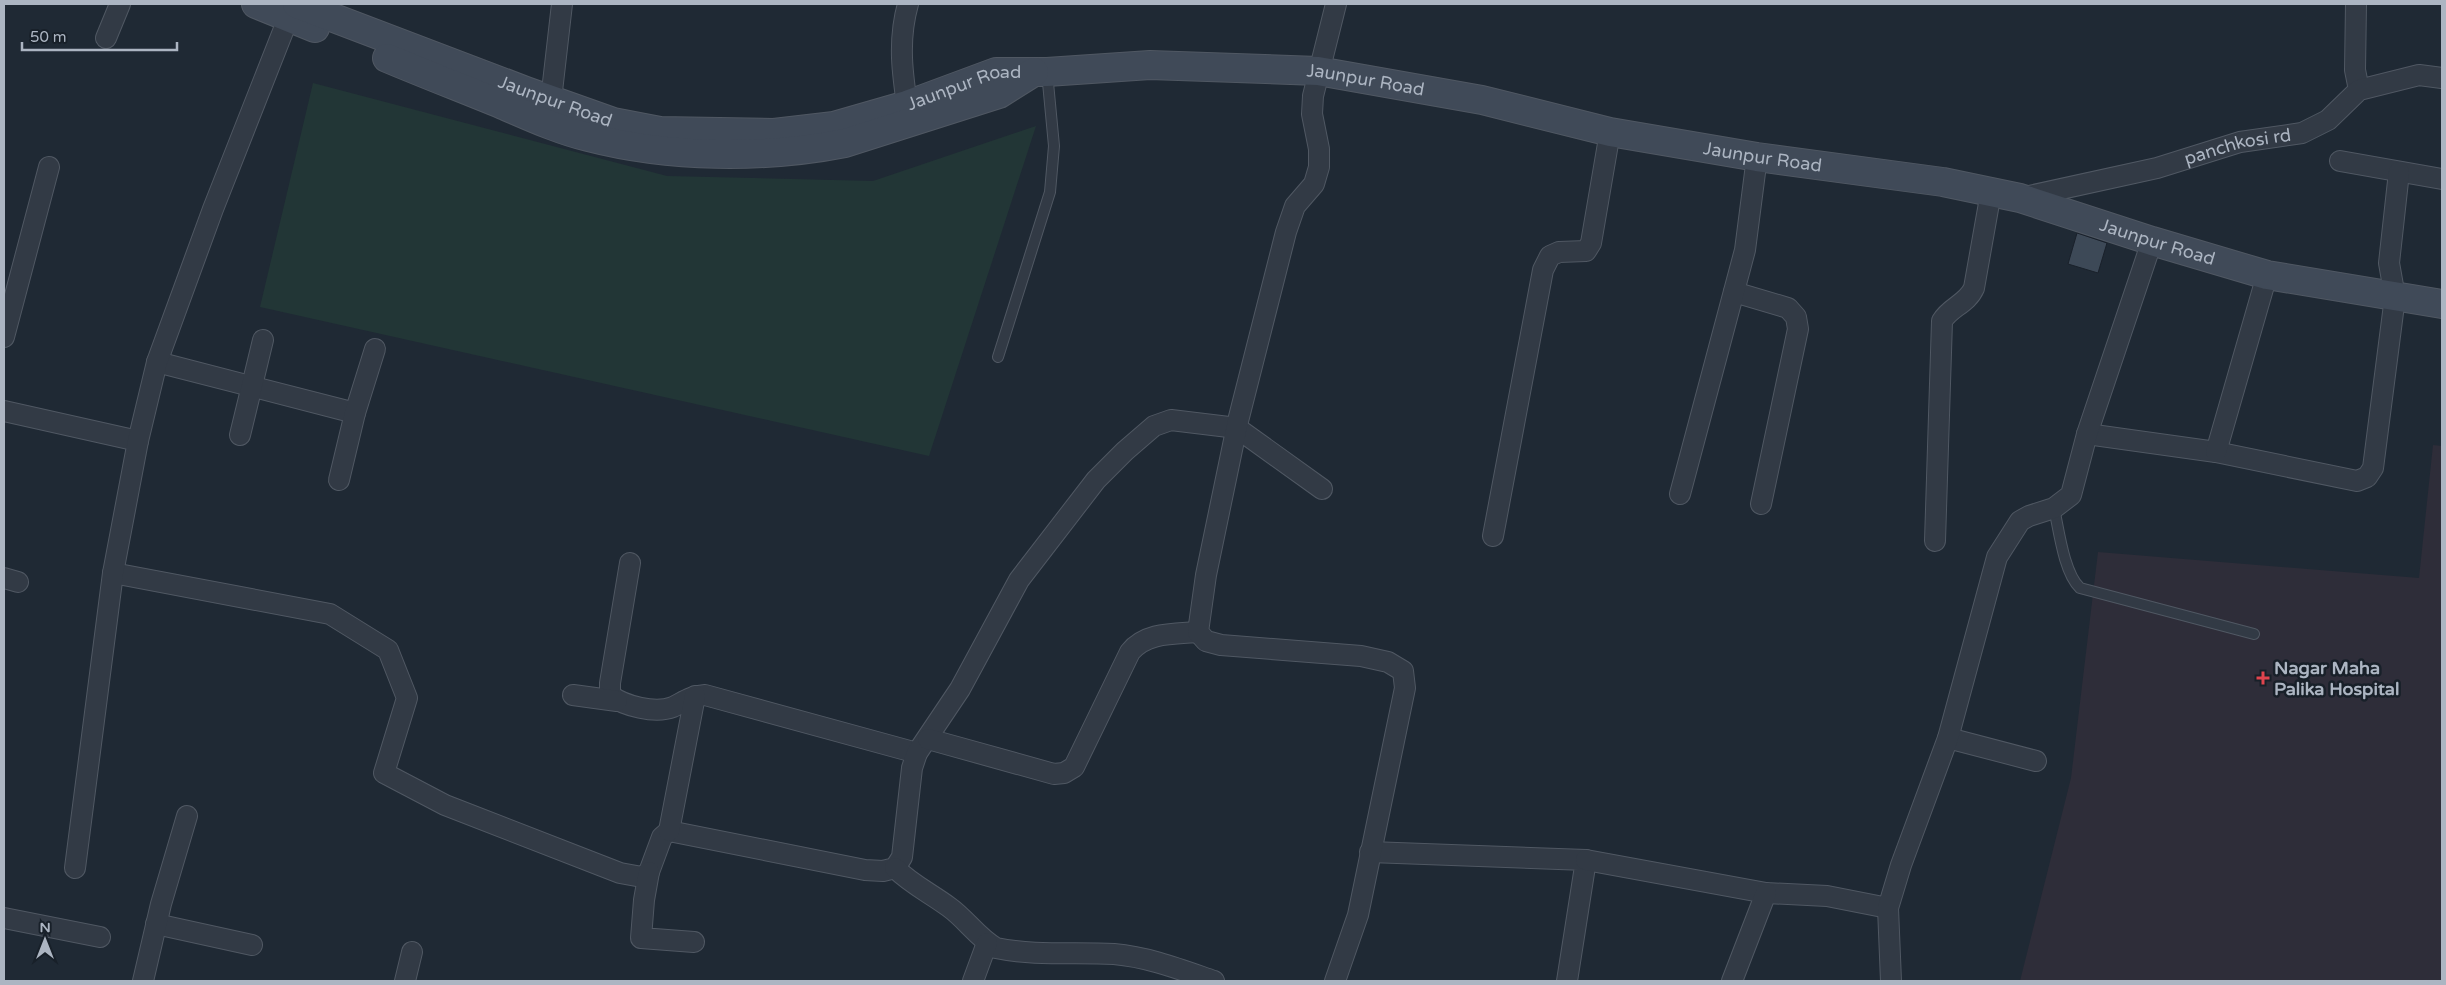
<svg xmlns="http://www.w3.org/2000/svg" width="2446" height="985" font-family="'Varela Round',sans-serif">
<rect width="100%" height="100%" fill="#1f2934"/>
<!-- medical -->
<path fill="#2e2d39" d="M2433 445 2442 446V981H2020L2071 778 2098 552 2419 578Z"/>
<!-- green -->
<path fill="#223636" d="M313 83 667 176 873 181 1036 126 929 456 260 307Z"/>
<!-- building -->
<path fill="#3d4957" stroke="#1a212b" d="M2077 233 2107 243 2098 273 2068 264Z"/>
<g fill="none" stroke-linecap="round" stroke-linejoin="round">
<!-- lane casing -->
<g stroke="#505863" stroke-width="12">
<g id="lane">
<path d="M998 357 1050 192 1054 146 1047 72"/>
<path d="M2054 508C2059 531 2064 573 2080 588L2254 634"/>
</g>
</g>
<!-- street casing -->
<g stroke="#505863" stroke-width="22">
<g id="street">
<path d="M908 4C897 43 903 78 909 118"/>
<path d="M2356 4 2355 70 2359 90"/>
<path d="M106 38 120 4"/>
<path d="M551 100 562 4"/>
<path d="M2340 161 2442 179"/>
<path id="s1" d="M2020 198 2157 168 2240 142 2302 133 2328 120 2359 90 2419 75 2442 78"/>
<path d="M1734 292 1788 308 1796 317 1798 329 1761 504"/>
<path d="M4 337 49 167"/>
<path d="M157 362 355 413"/>
<path d="M4 411 138 441"/>
<path d="M2087 434 2216 452 2357 481 2367 477 2373 468 2395 297 2389 263 2399 172"/>
<path d="M240 435 263 340"/>
<path d="M2216 452 2267 275"/>
<path d="M339 480 355 413 375 349"/>
<path d="M1680 494 1745 250 1757 157"/>
<path d="M1493 536 1543 270 1550 256 1559 252 1586 251 1591 243 1610 132"/>
<path d="M1935 541 1942 321C1950 307 1967 304 1974 288L1991 192"/>
<path d="M630 563 610 683V695C624 706 655 714 673 707 685 701 691 696 705 695L917 753"/>
<path d="M113 573 330 614 388 650 407 698 384 773 445 805 620 873 642 877 649 872 662 837 669 831 865 870 883 871 895 868 902 857 912 768 917 753 960 689 1019 580 1096 480 1125 451 1154 426 1171 420 1237 428 1322 489"/>
<path d="M4 578 18 582"/>
<path d="M573 695 617 701"/>
<path d="M1948 738 2036 761"/>
<path d="M928 739 1054 774 1064 773 1074 767 1130 652C1146 632 1174 634 1198 632"/>
<path d="M669 831 695 696"/>
<path d="M1370 852 1586 860 1567 981"/>
<path d="M1586 860 1766 893 1827 896 1888 908"/>
<path d="M75 868 113 573 138 441 157 362 213 209 293 6"/>
<path d="M895 868C911 884 930 893 949 907 966 919 978 938 996 948 1034 956 1076 952 1114 954 1149 957 1182 970 1214 981"/>
<path d="M649 872 644 900 641 938 694 942"/>
<path d="M4 918 100 937"/>
<path d="M156 924 252 945"/>
<path d="M143 981 161 904 187 816"/>
<path d="M405 981 412 952"/>
<path d="M973 981 987 943"/>
<path d="M1335 981 1358 915 1405 688 1403 671 1388 662 1361 656 1221 645 1206 641 1198 632 1206 575 1238 421 1286 232 1295 206 1314 184 1319 167V149L1312 114 1313 96 1336 4"/>
<path d="M1732 981 1766 893"/>
<path d="M1891 981 1888 908 1901 865 1948 738 1997 557 2020 521 2029 516 2054 508 2071 495 2087 434 2152 241"/>
</g>
</g>
<!-- secondary casing -->
<g stroke="#505863" stroke-width="30">
<g id="secondary">
<path d="M256 4 315 28"/>
<path id="s2" d="M297 4 526 91 613 122 660 131 774 133 834 126 907 105 996 72H1047L1150 65 1318 71 1482 100 1610 132 1757 157 1943 182 1991 192 2020 198 2152 241 2267 275 2442 304"/>
<path d="M387 58C425 74 464 89 503 105 531 117 559 130 588 137 669 158 764 159 845 143L999 94 1034 72"/>
</g>
</g>
<!-- lane -->
<use href="#lane" stroke="#323a45" stroke-width="10"/>
<!-- street -->
<use href="#street" stroke="#323a45" stroke-width="20"/>
<!-- secondary -->
<use href="#secondary" stroke="#404a58" stroke-width="28"/>
</g>
<!-- markers -->
<path fill="#e0444e" stroke="#182029" stroke-width="2" d="M2260.5 670.5h5v5h5v5h-5v5h-5v-5h-5v-5h5z"/>
<g text-anchor="middle" dominant-baseline="central" stroke-width="5" stroke-linejoin="round" paint-order="stroke">
<!-- street labels -->
<g font-size="18" fill="#acb5c2" stroke="#182029">
<text stroke="none"><textPath href="#s2" startOffset="1101">Jaunpur Road</textPath></text>
<text stroke="none"><textPath href="#s2" startOffset="696">Jaunpur Road</textPath></text>
<text stroke="none"><textPath href="#s2" startOffset="276">Jaunpur Road</textPath></text>
<text stroke="none"><textPath href="#s1" startOffset="224">panchkosi rd</textPath></text>
<text stroke="none"><textPath href="#s2" startOffset="1506">Jaunpur Road</textPath></text>
<text stroke="none"><textPath href="#s2" startOffset="1911">Jaunpur Road</textPath></text>
</g>
<!-- poi labels -->
<g font-size="18" font-weight="bold" fill="#acb5c2" stroke="#182029" text-anchor="start">
<text x="2274" y="668">Nagar Maha<tspan x="2274" dy="21">Palika Hospital</tspan></text>
</g>
</g>
<!-- border -->
<rect width="2446" height="985" fill="none" stroke="#acb5c2" stroke-width="10"/>
<!-- north arrow -->
<g transform="translate(45 940)" stroke="#182029" stroke-width="4" paint-order="stroke">
<path d="M0-4L9 19L0 12L-9 19Z" fill="#acb5c2"/>
<text y="-8" font-size="14" font-weight="bold" text-anchor="middle" fill="#acb5c2">N</text>
</g>
<!-- scale -->
<path d="M22 42v8h155v-8" fill="none" stroke="#acb5c2" stroke-width="2.5"/>
<text x="30" y="42" font-size="15" fill="#acb5c2" stroke="#182029" stroke-width="4" paint-order="stroke">50 m</text>
</svg>
